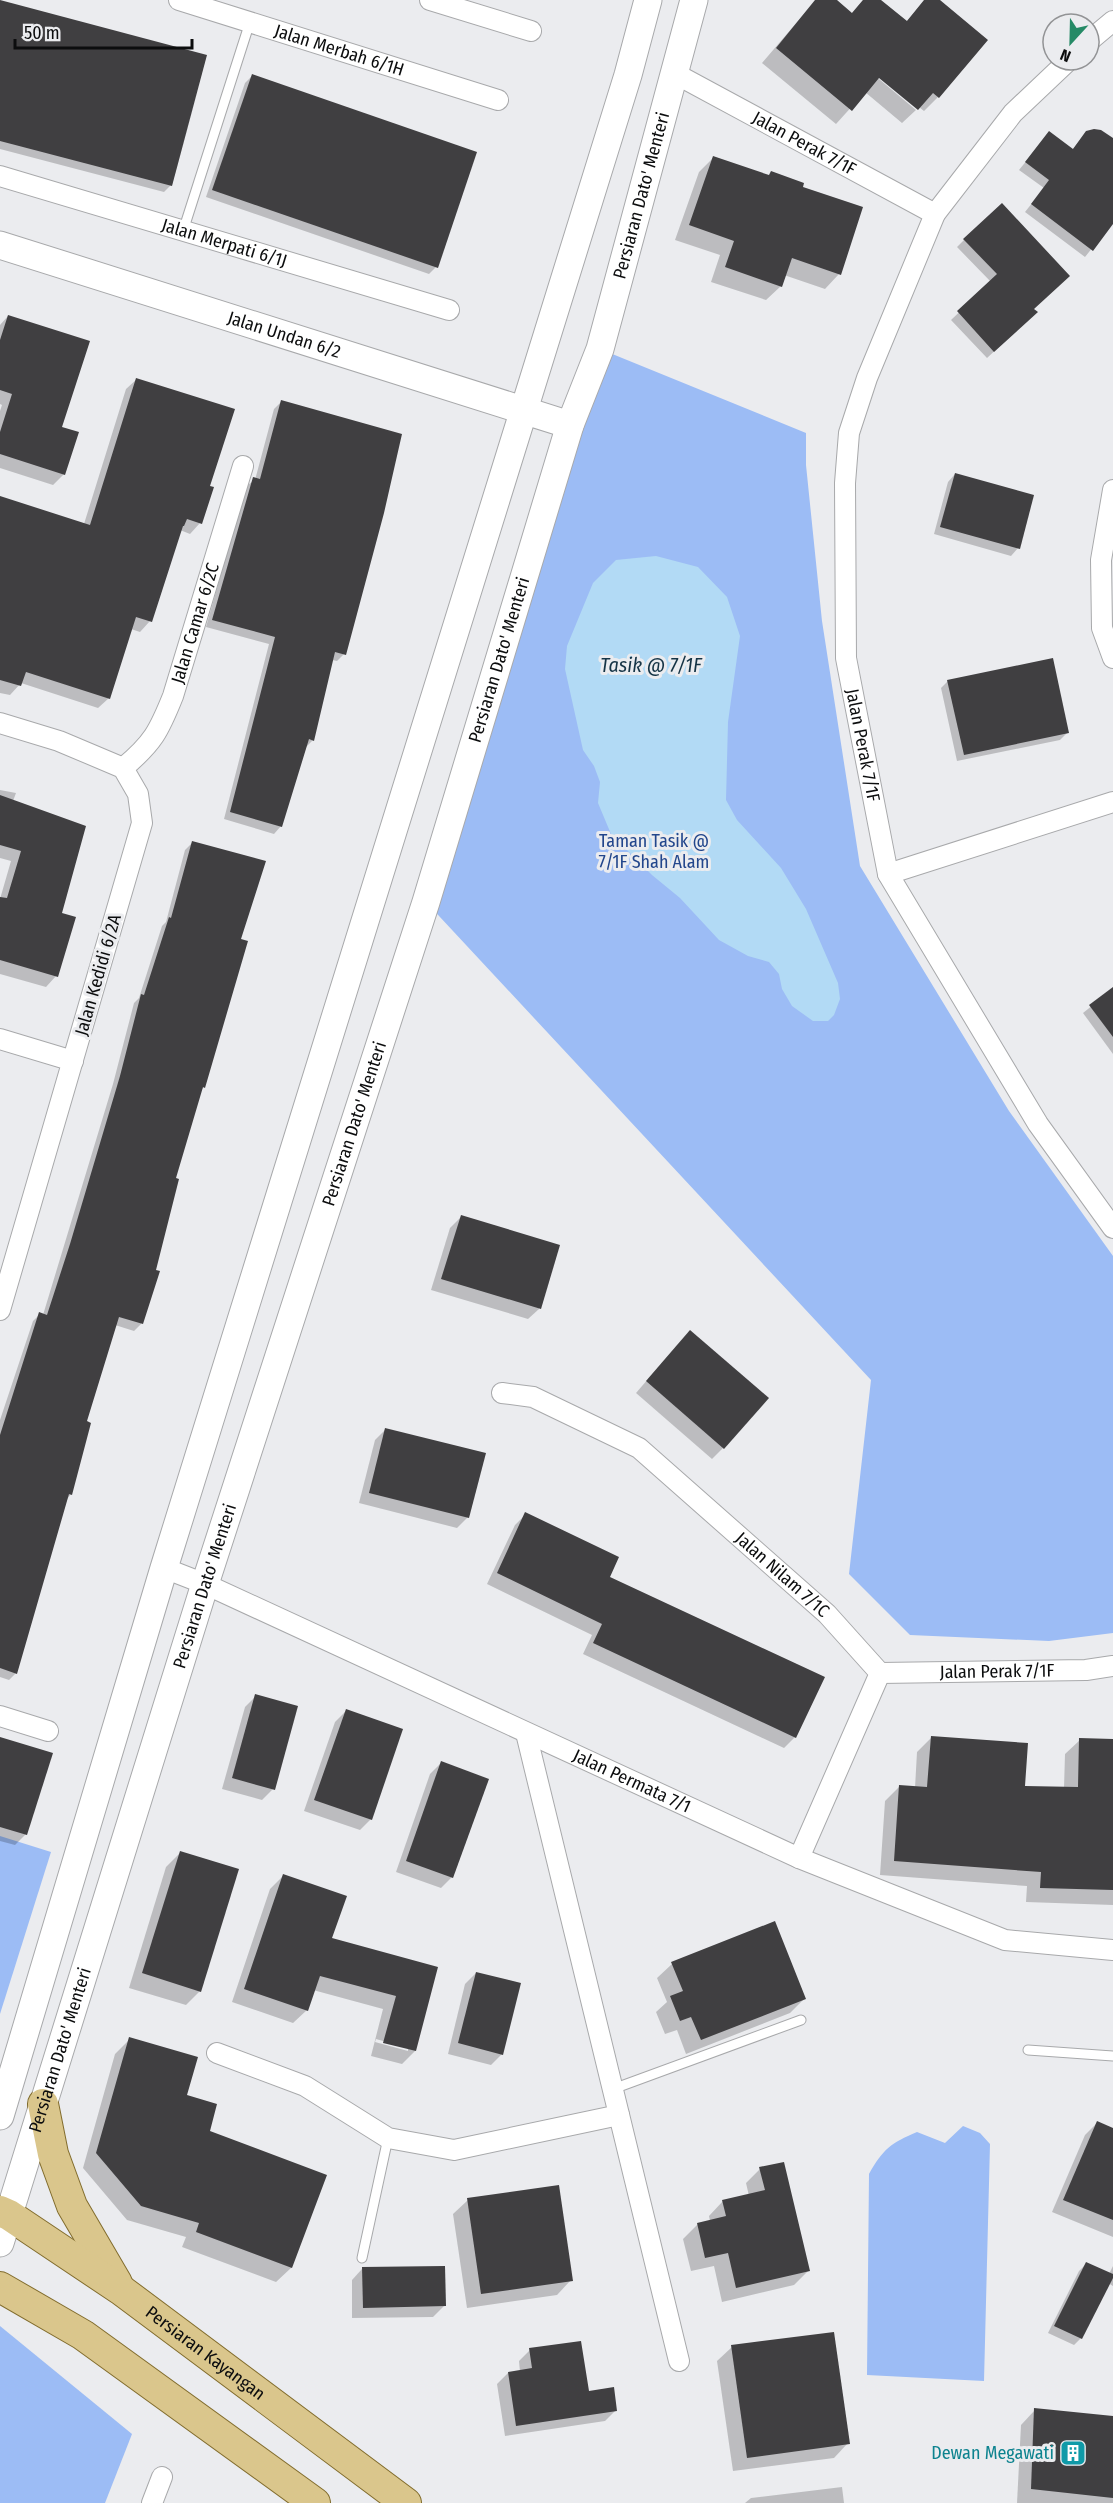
<svg xmlns="http://www.w3.org/2000/svg" width="1113" height="2503" font-family="'Fira Sans Condensed',sans-serif">
<rect width="100%" height="100%" fill="#ebecef"/>
<!-- green -->
<g fill="#9cbcf5">
<path d="M600 349 806 433V465L822 621 860 866 1009 1111 1113 1256V1633L1049 1641 910 1635 849 1574 871 1380 426 902Z"/>
<path d="M0 1836 51 1852 0 2014Z"/>
<path d="M963 2126 980 2133 990 2144 984 2381 867 2375 869 2174C883 2149 891 2143 917 2132L945 2143Z"/>
<path d="M0 2326 132 2434 105 2503H0Z"/>
</g>
<!-- water -->
<path fill="#b2daf5" d="M656 556 698 567 727 597 740 636 728 722 726 800 737 820 781 868 806 909 838 983 840 999 834 1015 828 1021H813L792 1006 782 989 779 974 769 962 748 956 719 940 680 898 652 875 611 834 598 803 600 782 594 766 583 750 565 669 567 646 593 583 616 560Z"/>
<!-- shadow -->
<g fill="#0003" fill-rule="evenodd">
<path d="M816 0H834L851 14 863 0H879L906 22 925 0H937L938 97 924 111 874 72 873 74 916 110 902 123 865 92 836 124 762 63Z"/>
<path d="M0 2 171 185 164 192 0 149Z"/>
<path d="M252 76 436 267 429 274 206 197 245 83Z"/>
<path d="M1087 132 1113 145V222L1085 257 1025 212 1044 188 1019 170 1049 133 1072 150Z"/>
<path d="M713 158 801 188 839 274 825 289 784 275 781 286 766 300 711 282 720 255 675 240 699 172Z"/>
<path d="M964 240 1033 309 1029 319 987 358 951 320 991 282 957 247Z"/>
<path d="M8 316 61 428 64 474 53 485 0 468V411L2 405 0 404V325Z"/>
<path d="M137 379 208 487 200 523 190 534 180 530 150 621 140 632 131 629 109 698 98 708 21 683 10 695 0 693V497L84 524 126 389Z"/>
<path d="M281 402 344 654 337 661 332 660 313 740 306 747 281 826 274 834 224 819 269 644 206 627 246 486 255 480 274 409Z"/>
<path d="M955 474 1018 548 1011 556 934 534 948 482Z"/>
<path d="M948 681 1067 733 1060 740 957 761 941 688Z"/>
<path d="M0 790 16 793 13 801 60 914 56 976 46 987 0 974V899L11 861 0 858Z"/>
<path d="M192 843 239 940 204 1087 200 1091 174 1179 154 1271 158 1272 141 1324 134 1331 115 1325 85 1422 71 1494 67 1499 16 1673 9 1680 0 1677V1420L33 1321 40 1314 43 1315 113 1084 134 1003 139 998 162 926 166 922 185 850Z"/>
<path d="M1113 989V1054L1083 1013Z"/>
<path d="M461 1217 558 1246 539 1309 528 1319 431 1290 450 1228Z"/>
<path d="M679 1343 723 1448 712 1459 636 1393Z"/>
<path d="M386 1429 468 1517 457 1528 359 1503 375 1440Z"/>
<path d="M526 1514 608 1578 795 1737 784 1748 583 1654 592 1635 487 1584 515 1525Z"/>
<path d="M256 1696 273 1789 262 1800 222 1789 245 1707Z"/>
<path d="M346 1711 371 1819 360 1830 304 1811 335 1722Z"/>
<path d="M932 1737 1024 1787 1064 1788 1065 1754 1080 1740 1113 1741V1905L1026 1902 1027 1886 880 1875 885 1801 900 1786 915 1788 917 1752Z"/>
<path d="M0 1738 26 1834 15 1845 0 1841Z"/>
<path d="M441 1763 452 1877 441 1888 396 1872 430 1774Z"/>
<path d="M181 1852 200 1991 186 2005 129 1988 166 1867Z"/>
<path d="M283 1876 330 1939 436 1968 415 2051 402 2064 371 2056 383 2009 313 1990 307 2010 293 2023 232 2002 270 1889ZM376 2039 408 2048V2051L375 2042Z"/>
<path d="M672 1964 805 1998 790 2013 686 2054 677 2030 665 2034 656 2012 667 2002 657 1978Z"/>
<path d="M476 1973 502 2054 491 2065 448 2054 465 1984Z"/>
<path d="M130 2039 185 2096 208 2132 325 2175 291 2268 276 2282 182 2247 186 2237 127 2220 83 2168 115 2054Z"/>
<path d="M1097 2123 1113 2130V2237L1052 2212 1085 2135Z"/>
<path d="M760 2169 808 2271 794 2285 722 2302 714 2266 691 2271 683 2239 698 2224 710 2221 709 2216 723 2201 749 2196 746 2183Z"/>
<path d="M468 2200 571 2280 557 2295 467 2308 453 2214Z"/>
<path d="M1086 2264 1109 2274 1113 2266V2286L1108 2283 1081 2338 1074 2345 1048 2333 1079 2271Z"/>
<path d="M362 2269 444 2306 433 2317 352 2318V2280Z"/>
<path d="M732 2347 848 2443 834 2458 733 2471 717 2361Z"/>
<path d="M530 2350 588 2392 616 2410 605 2421 505 2436 497 2384 508 2373 520 2372 519 2361Z"/>
<path d="M1035 2410 1113 2418V2503H1017L1021 2425Z"/>
<path d="M842 2487 844 2503H745L751 2498Z"/>
</g>
<!-- building -->
<g fill="#403f41">
<path d="M0 0 207 55 172 186 0 141Z"/>
<path d="M815 0H837L852 13 863 0H881L907 21 924 0H940L988 40 939 98 933 93 918 110 879 78 852 111 776 48Z"/>
<path d="M252 74 477 152 438 268 212 190Z"/>
<path d="M1094 129 1101 130 1113 138V224L1093 251 1031 204 1049 180 1025 162 1049 131 1073 149 1086 131Z"/>
<path d="M713 156 769 175 771 171 804 183 803 187 863 207 841 275 792 258 782 287 725 267 734 241 689 225Z"/>
<path d="M1002 203 1070 276 1034 309 1038 312 994 352 957 311 997 274 963 239Z"/>
<path d="M8 315 90 341 62 427 79 432 65 475 0 454V432L12 394 0 390V340Z"/>
<path d="M136 378 235 409 210 486 214 487 202 524 187 519 184 526H183L152 622 136 617 110 699 26 672 21 686 0 680V496L90 525Z"/>
<path d="M281 400 402 434 384 513 346 655 335 652 314 741 309 739 282 827 230 812 275 637 212 620 253 477 260 479Z"/>
<path d="M955 473 1034 495 1020 549 940 527Z"/>
<path d="M1053 658 1069 733 964 755 947 680Z"/>
<path d="M0 795 86 826 62 913 76 917 58 977 0 960V897L7 898 21 851 0 845Z"/>
<path d="M192 841 266 861 241 939 248 941 205 1088 203 1087 176 1178 179 1179 156 1270 160 1271 143 1324 119 1317 87 1421 91 1423 72 1495 69 1494 17 1674 0 1668V1435L39 1312 47 1315 70 1244 120 1076 141 994 144 995 169 917 171 918Z"/>
<path d="M1113 987V1037L1089 1005Z"/>
<path d="M461 1215 560 1245 541 1309 441 1279Z"/>
<path d="M690 1330 769 1398 724 1449 646 1381Z"/>
<path d="M385 1428 486 1453 469 1518 369 1493Z"/>
<path d="M525 1512 619 1557 610 1577 825 1677 796 1738 593 1643 602 1624 497 1573Z"/>
<path d="M255 1694 298 1706 275 1790 232 1778Z"/>
<path d="M346 1709 403 1729 372 1820 314 1800Z"/>
<path d="M931 1736 1028 1743 1025 1786 1078 1787 1079 1738 1113 1739V1890L1040 1888 1041 1872 894 1861 899 1785 927 1787Z"/>
<path d="M0 1737 53 1753 27 1835 0 1827Z"/>
<path d="M441 1761 489 1779 453 1878 406 1861Z"/>
<path d="M180 1851 239 1869 201 1992 142 1973Z"/>
<path d="M283 1874 347 1896 332 1938 438 1967 416 2051 383 2043 396 1996 320 1976 308 2011 244 1989Z"/>
<path d="M775 1921 806 1999 701 2040 691 2017 680 2021 670 1996 683 1991 671 1962Z"/>
<path d="M476 1972 521 1983 503 2055 458 2043Z"/>
<path d="M129 2037 198 2057 187 2095 217 2104 210 2131 327 2175 292 2268 196 2232 199 2223 141 2206 96 2153Z"/>
<path d="M1097 2121 1113 2128V2220L1063 2200Z"/>
<path d="M784 2162 810 2271 736 2288 728 2253 705 2258 697 2223 726 2216 722 2200 765 2190 759 2167Z"/>
<path d="M559 2185 573 2281 481 2294 467 2198Z"/>
<path d="M1086 2262 1113 2274V2278L1082 2339 1054 2326Z"/>
<path d="M445 2266 446 2306 363 2308 362 2267Z"/>
<path d="M834 2332 850 2444 747 2458 731 2345Z"/>
<path d="M581 2341 589 2391 614 2387 617 2411 516 2426 508 2372 532 2368 529 2348Z"/>
<path d="M1034 2408 1113 2416V2498L1031 2489Z"/>
</g>
<g fill="none" stroke-linecap="round" stroke-linejoin="round">
<!-- lane casing -->
<g stroke="#a8a9ab" stroke-width="11">
<g id="lane">
<path d="M183 231 250 22"/>
<path d="M1028 2050 1113 2056"/>
<path d="M613 2089 801 2020"/>
<path d="M362 2258 388 2138"/>
</g>
</g>
<!-- street casing -->
<g stroke="#a8a9ab" stroke-width="22">
<g id="street">
<path id="s1" d="M179 0 498 100"/>
<path d="M430 0 531 31"/>
<path d="M1089 41 1113 21"/>
<path id="s2" d="M1069 60 1013 113 935 214 867 378 849 433 845 483 846 658 888 874 1038 1124 1113 1228"/>
<path id="s3" d="M674 73 935 214"/>
<path id="s4" d="M0 176 449 310"/>
<path d="M1113 490 1101 560 1102 628 1113 658"/>
<path d="M0 723 59 741 123 768 138 794 142 823 0 1310"/>
<path id="s5" d="M123 768C153 743 159 731 173 696L243 466"/>
<path d="M888 874 1113 802"/>
<path d="M0 1039 73 1061"/>
<path id="s6" d="M502 1393 533 1397 639 1448 827 1614 880 1673 799 1858"/>
<path id="s7" d="M164 1568 205 1584 799 1858 1005 1940 1113 1950"/>
<path id="s8" d="M880 1673 1086 1670 1113 1666"/>
<path d="M0 1716 48 1731"/>
<path d="M526 1733 679 2361"/>
<path d="M217 2053 305 2086 388 2138 454 2150 619 2115"/>
<path d="M152 2503 162 2477"/>
</g>
</g>
<!-- secondary casing -->
<g stroke="#a8a9ab" stroke-width="29">
<g id="secondary">
<path id="s9" d="M0 245 570 425"/>
<path d="M0 2116 164 1568 628 75 648 0"/>
<path id="s10" d="M0 2243 205 1584 426 902 570 425 600 349 694 0"/>
</g>
</g>
<!-- primary casing -->
<g stroke="#826d2e" stroke-width="32">
<g id="primary">
<path d="M43 2104 53 2154 72 2206 117 2283"/>
<path id="s11" d="M0 2211 9 2215 121 2290 406 2503"/>
<path d="M0 2287 83 2335 315 2503"/>
</g>
</g>
<!-- lane -->
<use href="#lane" stroke="#fff" stroke-width="9"/>
<!-- street -->
<use href="#street" stroke="#fff" stroke-width="20"/>
<!-- secondary -->
<use href="#secondary" stroke="#fff" stroke-width="27"/>
<!-- primary -->
<use href="#primary" stroke="#dac68c" stroke-width="30"/>
</g>
<!-- icons -->
<defs>
<g id="building-square" transform="scale(1.35)"><rect x="-9" y="-9" width="18" height="18" rx="4" fill="#0f9aa8" stroke="#ebecef"/><path d="M-4-6H4V6H1V3H-1V6H-4ZM-2.5-4.3h1.7v1.8h-1.7ZM.8-4.3h1.7v1.8H.8ZM-2.5-1h1.7V.8h-1.7ZM.8-1h1.7V.8H.8Z" fill="#fff"/></g>
</defs>
<g fill-rule="evenodd">
<use href="#building-square" x="1073" y="2453"/>
</g>
<g text-anchor="middle" dominant-baseline="central" stroke-width="6" stroke-linejoin="round" paint-order="stroke">
<!-- street labels -->
<g font-size="18" fill="#0c0d0e" stroke="#ebecef">
<text stroke="none"><textPath href="#s1" startOffset="168">Jalan Merbah 6/1H</textPath></text>
<text stroke="none"><textPath href="#s3" startOffset="148">Jalan Perak 7/1F</textPath></text>
<text stroke="none"><textPath href="#s10" startOffset="2146">Persiaran Dato' Menteri</textPath></text>
<text stroke="none"><textPath href="#s4" startOffset="234">Jalan Merpati 6/1J</textPath></text>
<text stroke="none"><textPath href="#s9" startOffset="298">Jalan Undan 6/2</textPath></text>
<text stroke="none"><textPath href="#s5" startOffset="165">Jalan Camar 6/2C</textPath></text>
<text stroke="none"><textPath href="#s10" startOffset="1660">Persiaran Dato' Menteri</textPath></text>
<text stroke="none"><textPath href="#s2" startOffset="754">Jalan Perak 7/1F</textPath></text>
<text transform="translate(98 975) rotate(-74)">Jalan Kedidi 6/2A</text>
<text stroke="none"><textPath href="#s10" startOffset="1174">Persiaran Dato' Menteri</textPath></text>
<text stroke="none"><textPath href="#s6" startOffset="340">Jalan Nilam 7/1C</textPath></text>
<text stroke="none"><textPath href="#s10" startOffset="688">Persiaran Dato' Menteri</textPath></text>
<text stroke="none"><textPath href="#s8" startOffset="117">Jalan Perak 7/1F</textPath></text>
<text stroke="none"><textPath href="#s7" startOffset="514">Jalan Permata 7/1</textPath></text>
<text stroke="none"><textPath href="#s10" startOffset="202">Persiaran Dato' Menteri</textPath></text>
<text stroke="none"><textPath href="#s11" startOffset="250">Persiaran Kayangan</textPath></text>
</g>
<!-- park labels -->
<g font-size="18" fill="#22468c" stroke="#ebecef">
<text x="654" y="841">Taman Tasik @<tspan x="654" dy="21">7/1F Shah Alam</tspan></text>
</g>
<!-- culture labels -->
<g font-size="18" fill="#0d838f" stroke="#ebecef" text-anchor="end">
<text x="1054" y="2453">Dewan Megawati</text>
</g>
<!-- water labels -->
<g font-size="20" font-style="italic" fill="#153446" stroke="#ebecef">
<text x="651" y="665">Tasik @ 7/1F</text>
</g>
</g>
<!-- north arrow -->
<g transform="translate(1071 42) rotate(202)"><circle r="28" fill="#ebecef" stroke="#929395" stroke-width="1.5"/>
<path d="M0-4.5L10 22L0 15L-10 22Z" fill="#258a66"/>
<text y="-9" font-size="16" font-weight="bold" text-anchor="middle" fill="#0c0d0e">N</text>
</g>
<!-- scale -->
<path d="M15 39v9h177v-9" fill="none" stroke="#0c0d0e" stroke-width="3"/>
<text x="24" y="39" font-size="18" fill="#0c0d0e" stroke="#ebecef" stroke-width="4.5" paint-order="stroke">50 m</text>
</svg>
